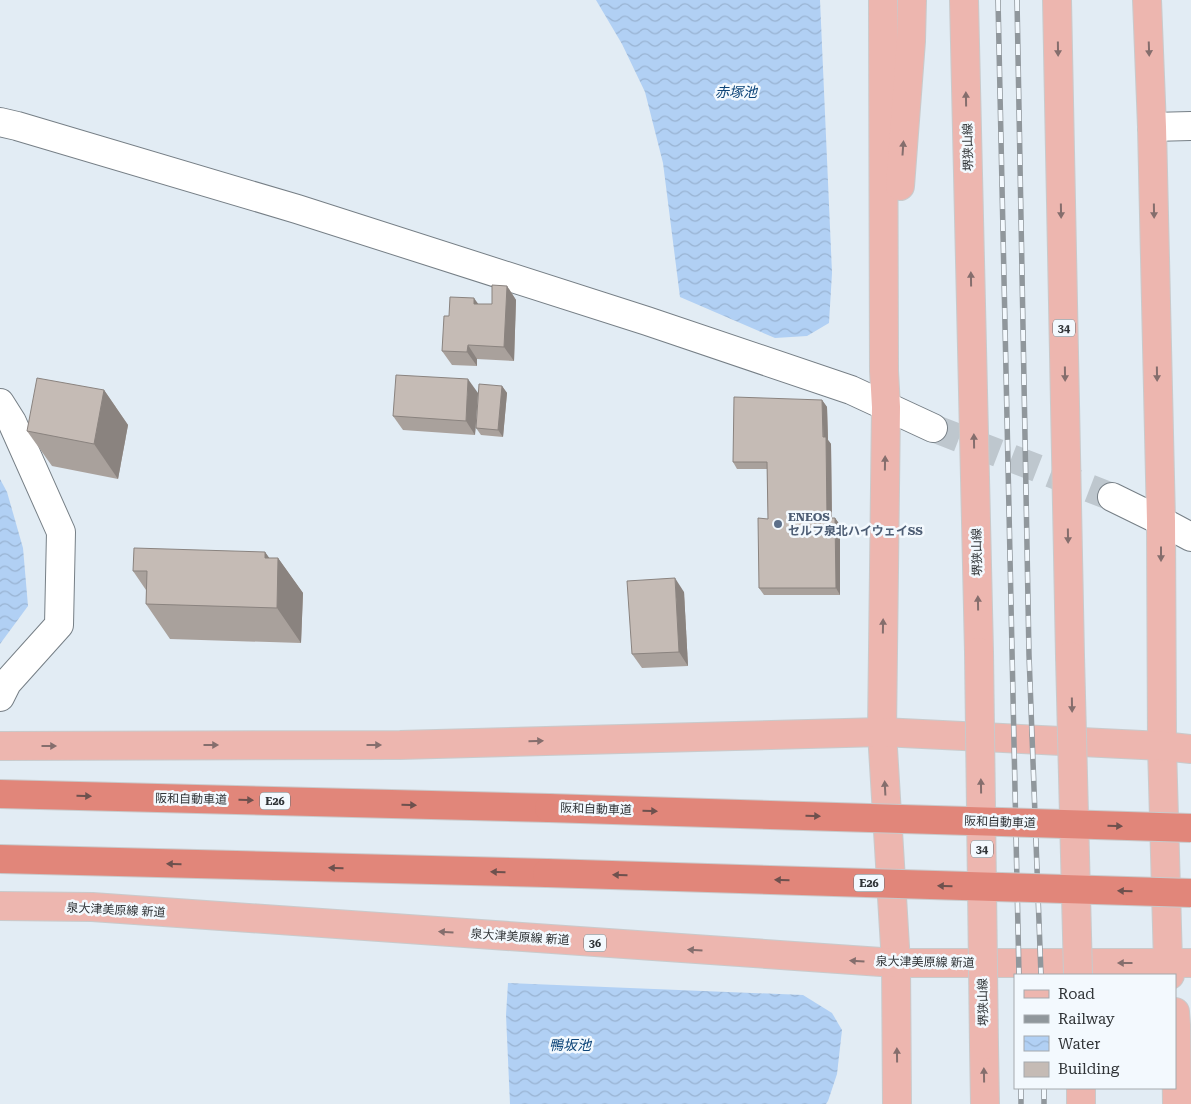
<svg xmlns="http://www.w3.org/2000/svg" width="1191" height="1104" font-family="'Roboto Serif','Noto Sans JP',serif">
<defs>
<pattern id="water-waves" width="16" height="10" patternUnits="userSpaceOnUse" patternTransform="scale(1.25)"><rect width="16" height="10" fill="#b1d0f4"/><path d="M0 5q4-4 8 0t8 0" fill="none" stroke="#99b3d2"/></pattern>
</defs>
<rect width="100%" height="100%" fill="#e2ecf4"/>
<!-- water -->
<g fill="url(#water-waves)">
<path d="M596 0H820L832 273 829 323 807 336 775 338 680 297 663 163 645 92 622 44Z"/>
<path d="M0 479 7 492 23 548 28 606 0 644Z"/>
<path d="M508 983 803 995 832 1013 842 1030 837 1074 828 1101 826 1104H510L506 1015Z"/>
</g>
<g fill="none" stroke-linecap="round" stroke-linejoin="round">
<!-- street-tunnel -->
<path stroke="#bec7ce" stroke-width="28" stroke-dasharray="28 14" stroke-linecap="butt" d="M933 428 1112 497"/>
<!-- street casing -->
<g stroke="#767f86" stroke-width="30">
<g id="street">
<path d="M0 122 17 126 297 209 647 321 851 390 933 428"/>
<path d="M1152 127 1191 126"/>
<path d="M0 403 12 422 61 532 59 625 7 683 0 697"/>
<path d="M1112 497 1161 521 1191 537"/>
</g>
</g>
<!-- primary casing -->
<g stroke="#c9cacb" stroke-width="30">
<g id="primary">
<path d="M883 0 884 371 886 407 882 732 896 963 897 1104"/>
<path d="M964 0 979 652"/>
<path d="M1057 0 1070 656"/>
<path d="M1147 0 1152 127 1161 521 1162 746 1168 963 1170 975"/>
<path d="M900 186 911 41 912 0"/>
<path d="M0 746 400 745 882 732 1162 746 1191 749"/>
<path d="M0 906 92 907 896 963H1191"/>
<path d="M1175 1012 1176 1025 1177 1104"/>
<path d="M984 1045 985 1104"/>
<path d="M1081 1088V1104"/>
</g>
</g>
<!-- highway casing -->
<g stroke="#c9cacb" stroke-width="30">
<g id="highway">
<path d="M0 794 549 808"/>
<path d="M0 859 547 873"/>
</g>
</g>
<!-- street -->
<use href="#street" stroke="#fff" stroke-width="28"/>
<!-- primary -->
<use href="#primary" stroke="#edb6af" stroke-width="28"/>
<!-- highway -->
<use href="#highway" stroke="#e1867a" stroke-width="28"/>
<!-- rail casing -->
<g stroke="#90979c" stroke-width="5.5">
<g id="rail">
<path d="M998 0 1019 975"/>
<path d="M1017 0 1029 655 1041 975"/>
<path d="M1021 1088V1104"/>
<path d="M1044 1088V1104"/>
</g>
</g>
<!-- rail -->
<use href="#rail" stroke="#f3f9fe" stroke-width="4" stroke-dasharray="11" stroke-linecap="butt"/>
<!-- primary-bridge casing -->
<g stroke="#c9cacb" stroke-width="30" stroke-linecap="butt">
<g id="primary-bridge">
<path d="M979 652 984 1045"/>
<path d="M1070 656 1078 975"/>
</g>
</g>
<!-- highway-bridge casing -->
<g stroke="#c9cacb" stroke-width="30" stroke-linecap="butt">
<g id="highway-bridge">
<path d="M549 808 1191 828"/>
<path d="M547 873 1191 893"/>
</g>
</g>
<!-- primary-bridge -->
<use href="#primary-bridge" stroke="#edb6af" stroke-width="28"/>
<!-- highway-bridge -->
<use href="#highway-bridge" stroke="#e1867a" stroke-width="28"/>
</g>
<!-- wall -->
<g fill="#a9a19c">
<path d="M507 286 516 300 514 361 477 359V366L452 365 442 351 449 316 478 304H492Z"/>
<path d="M502 386 507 393 503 437 481 435 476 428Z"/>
<path d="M104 390 128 425 118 479 52 466 27 431Z"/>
<path d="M478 393 475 435 403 430 393 416Z"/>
<path d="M822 400 827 407 828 440 831 444 832 518H835L840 525V595H764L759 588 768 519 767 469H737L733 462Z"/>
<path d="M265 552 269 558H278L303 593 301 643 170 639 146 604V590L133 571Z"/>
<path d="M684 592 688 666 642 668 632 654Z"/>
</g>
<!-- shaded-wall -->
<g fill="#8a837f">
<path d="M507 286 516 300 514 361 504 347Z"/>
<path d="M474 298 484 312 474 304Z"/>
<path d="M468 345 477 359V366L467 352Z"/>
<path d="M468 379 478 393 475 435 466 421Z"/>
<path d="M502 386 507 393 503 437 498 430Z"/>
<path d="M104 390 128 425 118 479 94 444Z"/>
<path d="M822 400 827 407 828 440 831 444 832 525 827 518Z"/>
<path d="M835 518 840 525V595L836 588Z"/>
<path d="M265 552 278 570V558L303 593 301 643 277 608 265 558Z"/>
<path d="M675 578 684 592 688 666 679 652Z"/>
</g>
<!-- building -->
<g fill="#c5bbb5" stroke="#8a837f">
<path d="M492 285 507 286 504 347 468 345 467 352 442 351 444 316H449L450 297 474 298V304H492Z"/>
<path d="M396 375 468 379 466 421 393 416Z"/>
<path d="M37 378 104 390 94 444 27 431Z"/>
<path d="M479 384 502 386 498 430 476 428Z"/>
<path d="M734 397 822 400 823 437H826L827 518H835L836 588H759L758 518 768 519 767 462H733Z"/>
<path d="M134 548 265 552V558H278L277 608 146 604 147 571H133Z"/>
<path d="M675 578 679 652 632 654 627 581Z"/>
</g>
<!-- one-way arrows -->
<defs><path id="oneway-solid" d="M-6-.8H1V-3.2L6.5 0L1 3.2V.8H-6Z" transform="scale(1.25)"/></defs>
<g fill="#856e6d">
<use href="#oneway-solid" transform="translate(1058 49) rotate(89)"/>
<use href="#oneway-solid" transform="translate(1149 49) rotate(88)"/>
<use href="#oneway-solid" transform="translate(966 99) rotate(-91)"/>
<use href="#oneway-solid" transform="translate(903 148) rotate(-86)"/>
<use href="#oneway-solid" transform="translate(1061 211) rotate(89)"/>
<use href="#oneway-solid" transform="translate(1154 211) rotate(89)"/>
<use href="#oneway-solid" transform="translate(971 279) rotate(-91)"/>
<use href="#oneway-solid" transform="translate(1065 374) rotate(89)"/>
<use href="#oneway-solid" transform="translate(1157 374) rotate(89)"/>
<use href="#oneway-solid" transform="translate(974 441) rotate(-91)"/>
<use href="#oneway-solid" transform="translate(885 463) rotate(-89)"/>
<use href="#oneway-solid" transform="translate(1068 536) rotate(89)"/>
<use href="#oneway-solid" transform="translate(1161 554) rotate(90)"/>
<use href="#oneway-solid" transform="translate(978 603) rotate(-91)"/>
<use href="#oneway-solid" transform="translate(883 626) rotate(-89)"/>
<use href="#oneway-solid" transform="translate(1072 705) rotate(89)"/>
<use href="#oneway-solid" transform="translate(536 741) rotate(-2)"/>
<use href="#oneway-solid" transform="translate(211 745)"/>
<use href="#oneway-solid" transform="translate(374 745)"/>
<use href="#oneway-solid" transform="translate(49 746)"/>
<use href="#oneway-solid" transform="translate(981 786) rotate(-91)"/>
<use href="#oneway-solid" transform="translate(885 788) rotate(-93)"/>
<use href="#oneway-solid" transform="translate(446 932) rotate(-176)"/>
<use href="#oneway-solid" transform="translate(695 950) rotate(-176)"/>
<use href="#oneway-solid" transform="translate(857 961) rotate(-176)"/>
<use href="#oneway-solid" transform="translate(1125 963) rotate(180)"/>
<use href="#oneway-solid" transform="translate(897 1055) rotate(-91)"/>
<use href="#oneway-solid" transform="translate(984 1075) rotate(-91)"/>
</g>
<g fill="#6e514e">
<use href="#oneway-solid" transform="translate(84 796) rotate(1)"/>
<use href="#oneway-solid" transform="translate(246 800) rotate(1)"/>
<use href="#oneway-solid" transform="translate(409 805) rotate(1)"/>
<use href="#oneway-solid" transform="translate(650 811) rotate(2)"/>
<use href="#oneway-solid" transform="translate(813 816) rotate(2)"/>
<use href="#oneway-solid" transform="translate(1115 826) rotate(2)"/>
<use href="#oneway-solid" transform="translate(174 864) rotate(-179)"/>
<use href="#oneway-solid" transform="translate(336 868) rotate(-179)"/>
<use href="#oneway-solid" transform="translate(498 872) rotate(-179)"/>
<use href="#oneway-solid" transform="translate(620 875) rotate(-178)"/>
<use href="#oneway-solid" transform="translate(782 880) rotate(-178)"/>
<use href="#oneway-solid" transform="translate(945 886) rotate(-178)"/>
<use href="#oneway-solid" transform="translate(1125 891) rotate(-178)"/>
</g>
<!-- markers -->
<circle fill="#5c6f8a" stroke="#f3f9fe" stroke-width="2" cx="778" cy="524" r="5"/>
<g text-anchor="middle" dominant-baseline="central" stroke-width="5" stroke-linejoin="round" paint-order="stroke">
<!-- shield labels -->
<g fill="#f3f9fe" stroke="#6a6f73" stroke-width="1">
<rect x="1053" y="319.5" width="22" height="17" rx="4"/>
<rect x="260" y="792.5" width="30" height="17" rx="4"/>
<rect x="971" y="840.5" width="22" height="17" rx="4"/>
<rect x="854" y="874.5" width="30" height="17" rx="4"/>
<rect x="584" y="934.5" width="22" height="17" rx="4"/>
</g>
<g font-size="11" font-weight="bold" fill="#303437">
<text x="1064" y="328">34</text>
<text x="275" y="801">E26</text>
<text x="982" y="849">34</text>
<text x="869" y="883">E26</text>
<text x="595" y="943">36</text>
</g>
<!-- street labels -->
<g font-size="12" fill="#303437" stroke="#f3f9fe">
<text transform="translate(968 147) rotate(-91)">堺狭山線</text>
<text transform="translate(977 552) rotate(-91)">堺狭山線</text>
<text transform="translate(191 799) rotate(1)">阪和自動車道</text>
<text transform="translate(596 809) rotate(2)">阪和自動車道</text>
<text transform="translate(1000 822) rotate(2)">阪和自動車道</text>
<text transform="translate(116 910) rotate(3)">泉大津美原線 新道</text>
<text transform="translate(520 937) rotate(4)">泉大津美原線 新道</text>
<text transform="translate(925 962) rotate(1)">泉大津美原線 新道</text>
<text transform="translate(983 1002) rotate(-91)">堺狭山線</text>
</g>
<!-- service labels -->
<g font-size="12" font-weight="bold" fill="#4e5e75" stroke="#f3f9fe" text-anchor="start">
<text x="788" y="517">ENEOS<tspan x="788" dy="14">セルフ泉北ハイウェイSS</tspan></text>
</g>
<!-- water labels -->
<g font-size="14" font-style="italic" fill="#0c4478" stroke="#f3f9fe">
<text x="736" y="92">赤塚池</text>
<text x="570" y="1045">鴨坂池</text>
</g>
</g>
<!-- legend -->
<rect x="1014" y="974" width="162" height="115" fill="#f3f9fe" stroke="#a5aaae"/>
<rect x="1024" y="990" width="25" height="8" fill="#edb6af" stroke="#a5aaae"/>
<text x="1058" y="999" font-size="15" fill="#303437">Road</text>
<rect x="1024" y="1015" width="25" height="8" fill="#90979c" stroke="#a5aaae"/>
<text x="1058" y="1024" font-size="15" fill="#303437">Railway</text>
<rect x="1024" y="1036" width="25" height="15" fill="url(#water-waves)" stroke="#a5aaae"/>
<text x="1058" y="1049" font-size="15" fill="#303437">Water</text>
<rect x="1024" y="1062" width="25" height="15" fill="#c5bbb5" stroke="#a5aaae"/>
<text x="1058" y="1074" font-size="15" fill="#303437">Building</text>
</svg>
